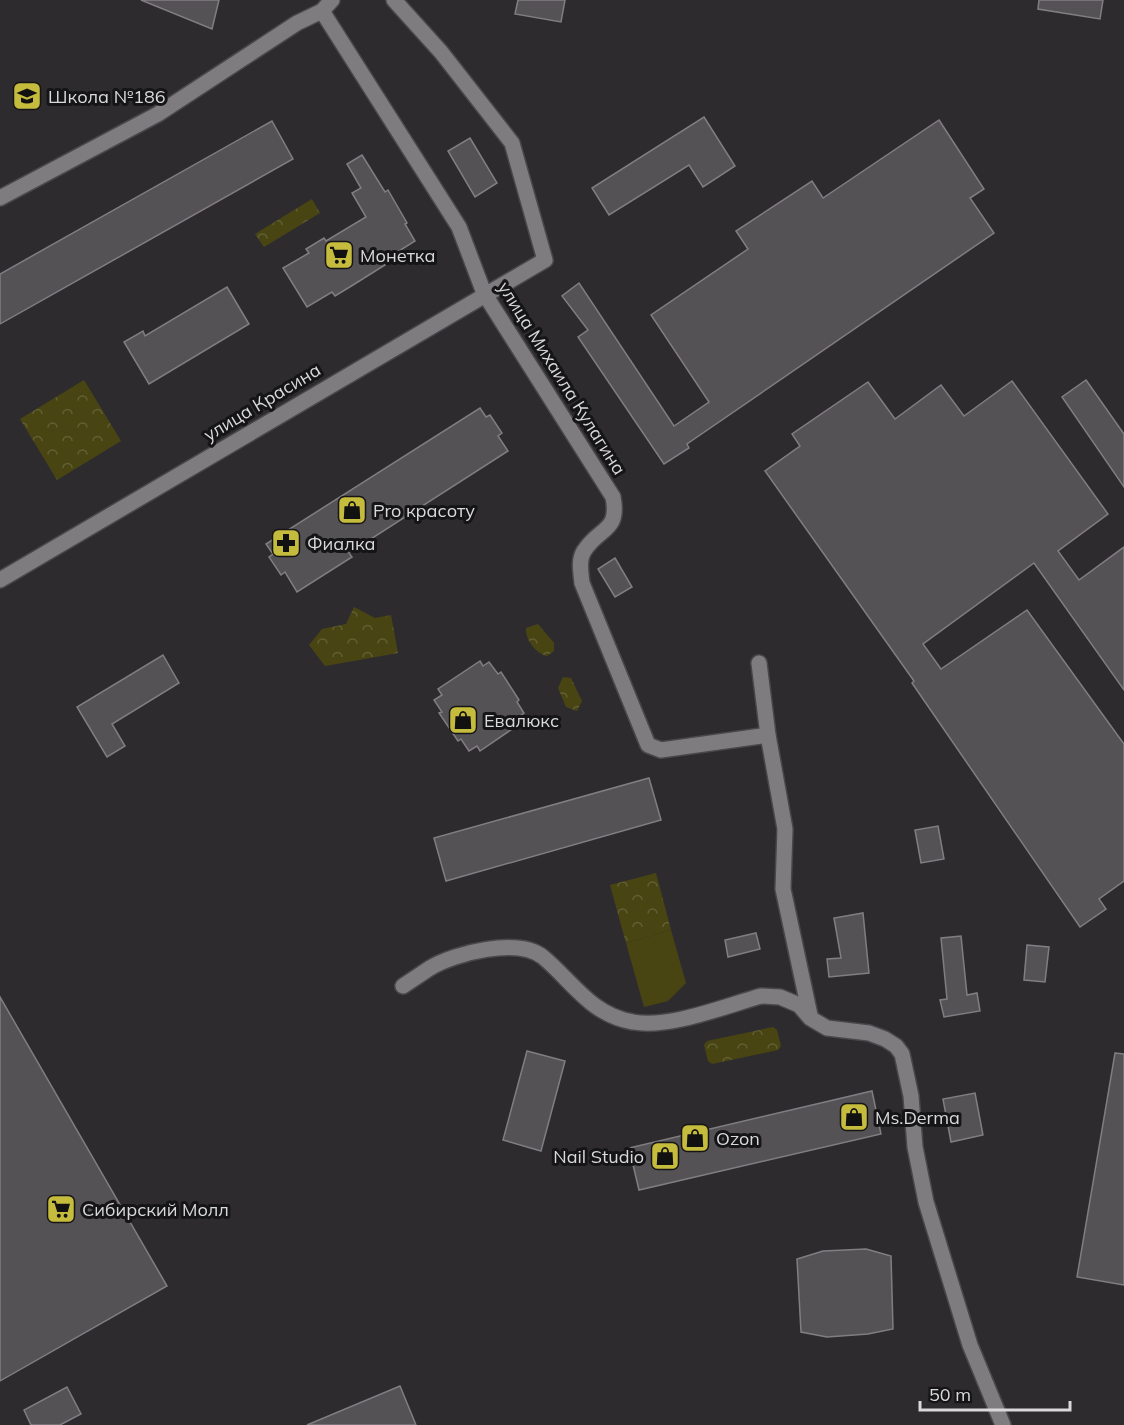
<svg xmlns="http://www.w3.org/2000/svg" width="1124" height="1425" font-family="Mulish,sans-serif">
<defs>
<pattern id="forest-crowns" width="20" height="18" patternUnits="userSpaceOnUse" patternTransform="scale(1.5)"><rect width="20" height="18" fill="#484513"/><path d="M2 6a3 3 0 1 1 6 0M12 15a3 3 0 1 1 6 0" fill="none" stroke="#625f35"/></pattern>
</defs>
<rect width="100%" height="100%" fill="#2e2b2f"/>
<!-- forest -->
<g fill="url(#forest-crowns)">
<path d="M312 199 320 213 264 247 255 234Z"/>
<path d="M84 380 121 441 57 480 20 419Z"/>
<path d="M354 607 375 618 391 615 398 653 325 666 309 645 322 629 346 624Z"/>
<path d="M538 624 554 643V651L547 656C536 654 525 639 526 628Z"/>
<path d="M563 677 571 678 582 701 577 711 566 707 558 688Z"/>
<path d="M656 873 671 930 626 943 610 885Z"/>
<path d="M773 1027 777 1030 781 1046 778 1050 712 1064 708 1061 704 1045 707 1041Z"/>
</g>
<!-- pitch -->
<path fill="#484513" d="M671 930 686 983 668 1001 644 1007 626 943Z"/>
<!-- building -->
<g fill="#555256" stroke="#817e82" stroke-width="1.5">
<path d="M141 0H219L212 29Z"/>
<path d="M518 0H565L561 22 515 14Z"/>
<path d="M1039 0H1103L1100 19 1038 9Z"/>
<path d="M704 117 735 166 703 187 689 165 609 215 592 188Z"/>
<path d="M939 120 984 189 970 198 994 233 687 444 689 448 664 464 578 337 588 330 562 296 579 283 674 426 709 402 651 315 748 249 736 231 812 181 823 198Z"/>
<path d="M272 121 293 159 0 324V274Z"/>
<path d="M470 138 497 183 475 197 448 151Z"/>
<path d="M362 155 385 192 388 190 407 223 405 224 415 241 383 261 385 265 353 285 335 296 332 292 307 307 283 268 309 253 306 249 324 238 326 241 366 217 352 193 361 188 347 164Z"/>
<path d="M227 287 249 324 149 384 124 342 143 331 145 336Z"/>
<path d="M1086 380 1124 434V487L1062 397Z"/>
<path d="M1012 381 1108 514 1058 551 1079 580 1124 547V690L1034 563 923 644 941 669 1027 610 1124 744V881L1099 899 1106 909 1080 927 912 683 914 681 765 471 800 446 792 434 868 382 895 419 941 385 964 416Z"/>
<path d="M480 408 486 417 490 415 502 433 498 436 508 451 349 553 352 557 297 592 285 572 281 575 269 557 273 554 266 544Z"/>
<path d="M615 558 632 587 615 597 598 569Z"/>
<path d="M163 655 179 683 112 724 125 746 107 757 77 707Z"/>
<path d="M480 661 483 666 489 662 498 674 501 672 519 700 517 702 524 713 518 718 521 723 480 751 477 746 469 751 461 739 458 741 439 713 442 712 434 700 442 695 438 689Z"/>
<path d="M649 778 661 820 446 881 434 838Z"/>
<path d="M938 826 944 859 921 863 915 830Z"/>
<path d="M863 913 869 973 829 977 827 959 841 958 834 918Z"/>
<path d="M756 933 760 949 728 957 725 940Z"/>
<path d="M961 936 967 995 977 993 980 1011 944 1017 940 1000 947 999 941 938Z"/>
<path d="M1027 945 1049 947 1045 982 1024 980Z"/>
<path d="M0 997 167 1286 0 1381Z"/>
<path d="M527 1051 565 1061 541 1151 503 1140Z"/>
<path d="M1115 1053 1124 1054V1285L1077 1277Z"/>
<path d="M872 1091 881 1134 639 1190 629 1148Z"/>
<path d="M975 1093 983 1135 951 1142 943 1099Z"/>
<path d="M866 1249 891 1256 893 1329 868 1334 827 1337 801 1332 797 1259 823 1251Z"/>
<path d="M400 1386 416 1425H307Z"/>
<path d="M67 1387 81 1414 60 1425H31L24 1410Z"/>
</g>
<g fill="none" stroke-linecap="round" stroke-linejoin="round">
<!-- minor casing -->
<g stroke="#49474a" stroke-width="18">
<g id="minor">
<path d="M484 293 613 497C620 532 599 527 584 551 578 560 581 573 582 583L648 745 661 750 768 735"/>
<path d="M759 663 768 735 785 829 783 889 810 1015"/>
<path d="M403 986C412 980 421 974 430 968 455 953 518 937 543 957 573 982 591 1015 633 1022 669 1029 725 1006 761 996L780 997 799 1005 810 1018 827 1028 869 1033 885 1039 896 1046 902 1054 911 1096 915 1147 926 1202 970 1345 1003 1425"/>
</g>
</g>
<!-- tertiary casing -->
<g stroke="#49474a" stroke-width="18">
<g id="tertiary">
<path d="M322 11 459 227 484 293"/>
<path d="M0 198 158 114 297 23 322 11 332 0"/>
<path d="M0 580 545 260 512 143 441 52 394 0"/>
</g>
</g>
<!-- minor -->
<use href="#minor" stroke="#7f7c80" stroke-width="15"/>
<!-- tertiary -->
<use href="#tertiary" stroke="#7f7c80" stroke-width="15"/>
</g>
<!-- icons -->
<defs>
<g id="school-square" transform="scale(1.5)"><rect x="-9" y="-9" width="18" height="18" rx="4" fill="#c5bc3d" stroke="#151416"/><path d="M0-5L7-2L0 1L-7-2ZM-4 1L0 2.5L4 1V4Q0 6-4 4Z" fill="#111"/></g>
<g id="supermarket-square" transform="scale(1.5)"><rect x="-9" y="-9" width="18" height="18" rx="4" fill="#c5bc3d" stroke="#151416"/><path d="M-6-5.5h2.5l.6 2H6L4.5 2H-2.5L-4.4-4H-6ZM-1.5 3.2a1.3 1.3 0 1 0 .1 0ZM3 3.2a1.3 1.3 0 1 0 .1 0Z" fill="#111"/></g>
<g id="shop-square" transform="scale(1.5)"><rect x="-9" y="-9" width="18" height="18" rx="4" fill="#c5bc3d" stroke="#151416"/><path d="M-5-2.5h2.3a2.7 3.5 0 0 1 5.4 0H5L5.5 6h-11ZM-1.5-2.5h3a1.5 2.3 0 0 0-3 0Z" fill="#111"/></g>
<g id="pharmacy-square" transform="scale(1.5)"><rect x="-9" y="-9" width="18" height="18" rx="4" fill="#c5bc3d" stroke="#151416"/><path d="M-2-6h4v4h4v4h-4v4h-4v-4h-4v-4h4Z" fill="#111"/></g>
</defs>
<g fill-rule="evenodd">
<use href="#school-square" x="27" y="96"/>
<use href="#supermarket-square" x="339" y="255"/>
<use href="#shop-square" x="352" y="510"/>
<use href="#pharmacy-square" x="286" y="543"/>
<use href="#shop-square" x="463" y="720"/>
<use href="#shop-square" x="854" y="1117"/>
<use href="#shop-square" x="695" y="1138"/>
<use href="#shop-square" x="665" y="1156"/>
<use href="#supermarket-square" x="61" y="1209"/>
</g>
<g text-anchor="middle" dominant-baseline="central" stroke-width="6" stroke-linejoin="round" paint-order="stroke">
<!-- poi labels -->
<g font-size="18" fill="#d9d8da" stroke="#151416" text-anchor="start">
<text x="48" y="96">Школа №186</text>
<text x="360" y="255">Монетка</text>
<text x="373" y="510">Pro красоту</text>
<text x="307" y="543">Фиалка</text>
<text x="484" y="720">Евалюкс</text>
<text x="875" y="1117">Ms.Derma</text>
<text x="716" y="1138">Ozon</text>
<text x="644" y="1156" text-anchor="end">Nail Studio</text>
<text x="82" y="1209">Сибирский Молл</text>
</g>
<!-- street labels -->
<g font-size="18" fill="#d9d8da" stroke="#151416">
<text transform="translate(562 378) rotate(58)">улица Михаила Кулагина</text>
<text transform="translate(262 402) rotate(-31)">улица Красина</text>
</g>
</g>
<!-- scale -->
<path d="M920 1401v9h150v-9" fill="none" stroke="#d9d8da" stroke-width="3"/>
<text x="929" y="1401" font-size="18" fill="#d9d8da" stroke="#151416" stroke-width="4.5" paint-order="stroke">50 m</text>
</svg>
